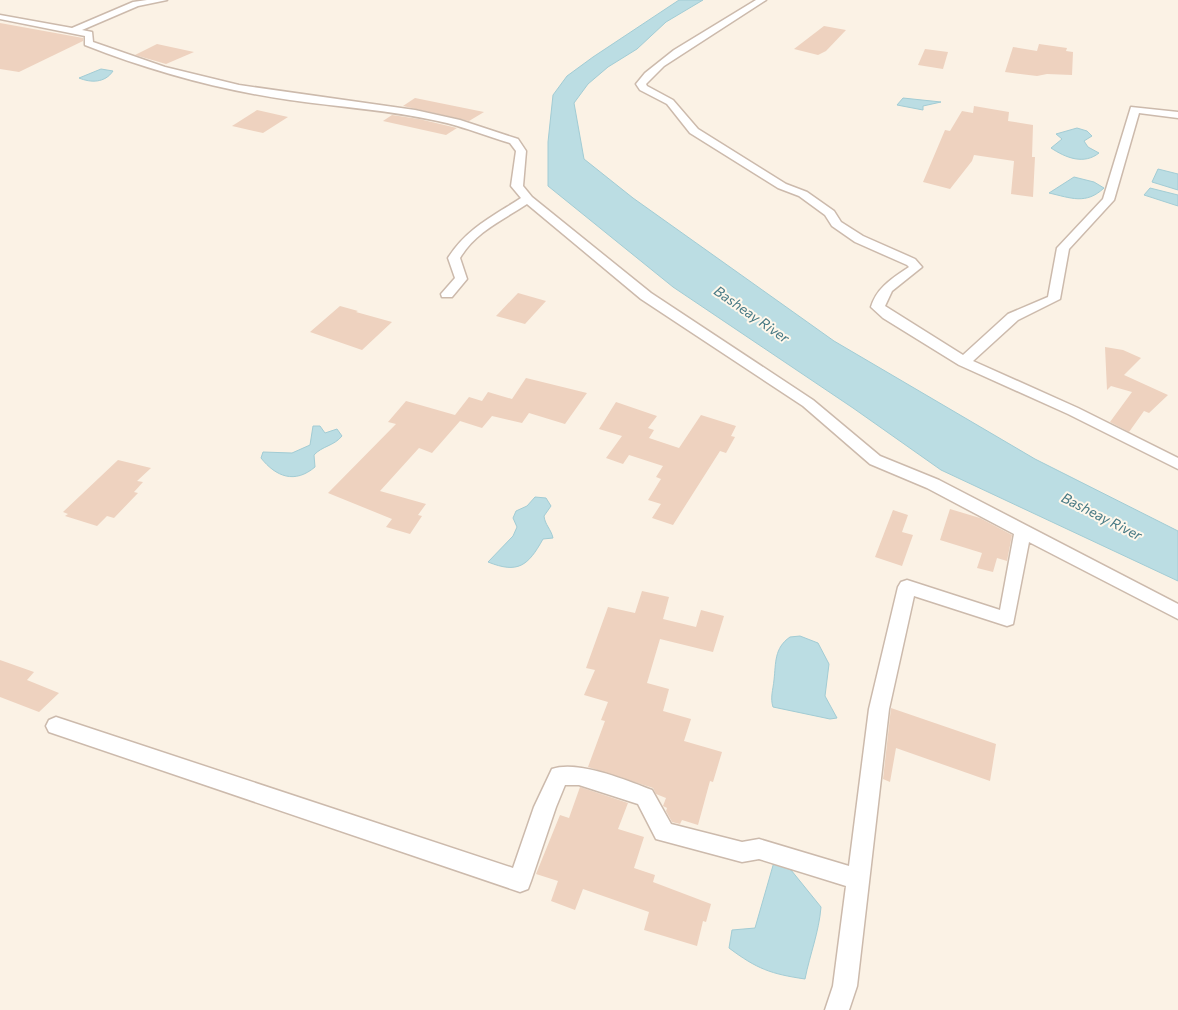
<svg xmlns="http://www.w3.org/2000/svg" width="1178" height="1010" font-family="Commissioner,sans-serif">
<rect width="100%" height="100%" fill="#fbf2e5"/>
<!-- water -->
<g fill="#bbdde3" stroke="#a2ccd4">
<path d="M679 0H703L666 22 637 49 608 67 588 84 574 103 584 159 633 198 834 341 1035 459 1178 531V581L941 470 853 408 673 287 548 186V142L553 95 567 76 593 57Z"/>
<path d="M101 69 113 71C105 83 91 83 79 78Z"/>
<path d="M903 98 941 102 923 106V110L897 105Z"/>
<path d="M1077 128 1087 131 1092 136 1084 141 1088 147 1099 153C1084 165 1066 158 1051 148L1062 139 1056 134Z"/>
<path d="M1158 169 1178 174V190L1152 182Z"/>
<path d="M1074 177 1094 182 1104 188C1086 205 1071 198 1049 193Z"/>
<path d="M1150 188 1178 195V206L1144 195Z"/>
<path d="M313 426H320L325 433 337 429 342 436C334 446 322 446 314 455L315 467C295 484 276 477 261 458L263 452 292 453 310 445Z"/>
<path d="M535 497 546 498 551 506 544 516C545 525 551 529 553 538L543 539C528 566 518 574 488 562L513 536 517 527 513 518 516 511 527 506Z"/>
<path d="M800 636 818 643 829 664 825 696 837 718 830 719 773 707C770 698 773 690 774 680 776 663 774 648 790 637Z"/>
<path d="M774 862 791 870 821 907C819 932 810 954 805 979 771 974 757 969 729 948L732 930 755 928Z"/>
</g>
<!-- building -->
<g fill="#eed2bf">
<path d="M0 23 83 38V41L19 72 0 69Z"/>
<path d="M824 26 846 30 826 51 818 55 794 49Z"/>
<path d="M157 44 194 52 166 64 135 55Z"/>
<path d="M1039 44 1067 48 1066 51 1073 52 1072 75 1047 74 1037 76 1005 72 1013 47 1037 51Z"/>
<path d="M925 49 948 52 943 69 918 65Z"/>
<path d="M415 98 484 112 469 121 403 106Z"/>
<path d="M974 106 1009 112 1008 121 1033 125 1032 157H1035L1033 197 1011 194 1014 161 974 155 972 161 950 189 923 182 945 130 950 131 962 111 973 113Z"/>
<path d="M257 110 288 117 263 133 232 126Z"/>
<path d="M392 115 419 119 457 128 446 135 383 121Z"/>
<path d="M518 293 546 301 525 324 496 316Z"/>
<path d="M340 306 358 311 356 312 392 322 362 350 310 332Z"/>
<path d="M1105 347 1123 350 1141 358 1124 375 1168 395 1149 413 1144 411 1129 432 1110 422 1132 392 1111 386 1107 390Z"/>
<path d="M526 378 587 393 565 424 529 413 522 423 492 416 482 428 460 421 432 453 419 448 380 491 426 504 418 515 422 516 410 534 386 527 392 519 328 493 396 424 388 422 406 401 455 415 469 397 482 401 488 392 512 399Z"/>
<path d="M616 402 657 416 648 428 654 430 649 438 679 448 701 415 736 426 731 436 735 437 726 453 720 451 673 525 652 518 661 504 648 500 661 479 656 477 663 466 629 455 623 464 606 458 622 436 599 429Z"/>
<path d="M118 460 151 468 137 481 143 482 134 492 138 493 114 518 107 516 97 526 65 516 68 514 63 512Z"/>
<path d="M950 509 980 518 1012 535 1007 561 997 558 993 572 977 568 982 553 940 540Z"/>
<path d="M893 510 908 515 902 532 913 535 902 566 875 557Z"/>
<path d="M642 591 669 597 663 619 696 627 701 610 724 616 713 652 660 639 647 683 669 689 663 711 691 719 684 741 722 752 713 782 710 781 698 825 682 820 680 824 672 822 666 811 667 808 663 806 666 798 656 794 653 788 588 767 605 721 601 720 608 702 584 695 595 670 586 668 608 607 635 613Z"/>
<path d="M0 660 34 672 27 680 59 693 39 712 0 697Z"/>
<path d="M891 708 996 744 990 781 896 748 890 782 883 779Z"/>
<path d="M580 787 628 803 618 829 644 837 634 868 655 875 653 882 711 904 706 922 703 921 697 946 644 930 649 912 583 889 575 910 551 901 558 881 536 874 560 815 569 818Z"/>
</g>
<g fill="none" stroke-linecap="round" stroke-linejoin="round">
<!-- minor casing -->
<g stroke="#ccbaac" stroke-width="3">
<g id="minor">
<path d="M147 0H167L138 6 82 30 92 32 93 42 165 67 239 85 415 110 460 120 518 139 526 151 523 186 532 197 651 293 813 400 880 456 939 480 1178 604V619L1029 542 1013 624 1007 626 914 596 889 709 857 986 849 1010H825L833 986 846 886 759 859 742 862 656 839 638 804 579 785H565L556 807 531 881 528 889 520 892 49 732 46 726 49 720 56 717 513 868 534 807 552 769C578 760 626 780 652 790L671 824 742 842 759 839 849 866 869 709 898 587 901 582 907 580 1000 610 1014 534 927 488 870 464 803 406 641 299 527 204C503 220 475 232 460 258L467 279 452 297H442L441 294 455 278 448 258C466 229 493 216 521 198L511 186 516 151 510 143C486 136 462 126 438 121 389 110 339 107 290 100 220 90 151 71 85 45V36L0 19V15L72 28 133 2Z"/>
<path d="M756 0H766L664 66 646 84 647 86 673 100 698 129 786 184 807 192 834 211 841 222 863 236 915 259 922 267 892 291 885 306 963 355 1008 314 1048 297 1057 248 1103 199 1131 107 1178 112V118L1139 113 1114 200 1069 249 1060 299 1018 320 973 361 1078 408 1178 458V469L1068 414 959 365 883 318 871 307C877 287 893 278 909 267L907 265 855 242 832 226 825 215 799 196 778 188 690 133 667 104 640 90 636 84 645 73 674 50Z"/>
</g>
</g>
<!-- minor -->
<use href="#minor" fill="#fff" fill-rule="evenodd"/>
</g>
<g text-anchor="middle" dominant-baseline="central" stroke-width="4" stroke-linejoin="round" paint-order="stroke">
<!-- far-water labels -->
<g font-size="14" font-style="italic" fill="#477984" stroke="#fef7eb">
<text transform="translate(752 314) rotate(35)">Basheay River</text>
<text transform="translate(1102 516) rotate(27)">Basheay River</text>
</g>
</g>
</svg>
